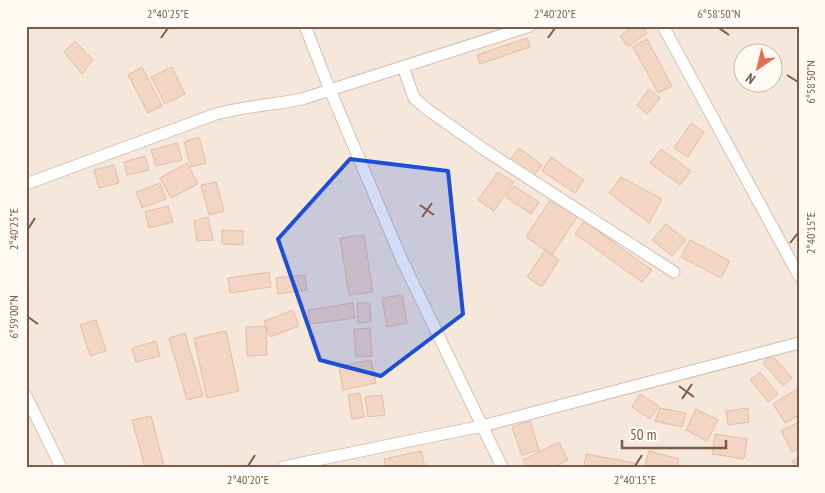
<svg xmlns="http://www.w3.org/2000/svg" width="825" height="493" font-family="'PT Sans Narrow',sans-serif">
<rect width="100%" height="100%" fill="#fdf6ec"/>
<!-- residential -->
<path fill="#f5e8da" fill-rule="evenodd" d="M26 26H799V467H26ZM742 52H772V82H742Z"/>
<!-- building -->
<g fill="#f3d5c3" stroke="#e6bba3">
<path d="M633 26H642L647 33 628 47 620 36Z"/>
<path d="M527 38 530 47 480 64 477 55Z"/>
<path d="M647 39 672 86 658 93 633 47Z"/>
<path d="M75 41 93 60 82 74 64 52Z"/>
<path d="M142 67 162 106 148 113 128 75Z"/>
<path d="M172 67 185 94 165 104 151 77Z"/>
<path d="M649 89 660 98 647 114 637 105Z"/>
<path d="M691 123 704 132 688 157 674 148Z"/>
<path d="M199 137 206 163 191 167 184 142Z"/>
<path d="M177 143 182 160 156 166 151 150Z"/>
<path d="M519 148 542 165 533 177 510 160Z"/>
<path d="M661 149 691 171 680 185 650 163Z"/>
<path d="M145 156 149 170 127 175 124 162Z"/>
<path d="M551 157 584 180 575 193 542 171Z"/>
<path d="M187 163 198 184 171 198 160 178Z"/>
<path d="M114 165 119 183 99 188 94 170Z"/>
<path d="M498 172 514 182 494 211 478 200Z"/>
<path d="M621 177 662 199 649 223 609 193Z"/>
<path d="M216 182 224 211 209 215 201 185Z"/>
<path d="M160 183 166 199 142 208 136 192Z"/>
<path d="M514 186 539 202 531 214 506 197Z"/>
<path d="M552 197 579 214 552 255 526 237Z"/>
<path d="M168 206 173 222 149 228 145 212Z"/>
<path d="M208 217 213 240 197 241 194 221Z"/>
<path d="M584 221 652 270 642 282 575 234Z"/>
<path d="M666 224 686 240 672 256 652 240Z"/>
<path d="M222 230 243 231V245L222 244Z"/>
<path d="M364 235 373 292 349 295 340 238Z"/>
<path d="M690 240 730 261 721 278 681 257Z"/>
<path d="M545 250 559 260 542 287 527 277Z"/>
<path d="M269 272 271 287 230 293 228 278Z"/>
<path d="M305 275 307 290 278 294 276 278Z"/>
<path d="M402 295 407 323 387 327 382 298Z"/>
<path d="M353 303 355 318 310 324 308 310Z"/>
<path d="M357 303H370L371 322 358 323Z"/>
<path d="M293 310 299 326 270 337 264 321Z"/>
<path d="M96 320 106 351 90 356 80 325Z"/>
<path d="M266 326 267 355 247 356 246 327Z"/>
<path d="M370 328 372 356 356 357 354 329Z"/>
<path d="M226 331 239 391 207 398 194 338Z"/>
<path d="M185 333 203 396 187 400 169 338Z"/>
<path d="M156 341 160 356 136 362 132 348Z"/>
<path d="M772 355 792 378 783 386 763 363Z"/>
<path d="M371 360 376 383 343 390 339 366Z"/>
<path d="M760 372 778 394 768 402 750 380Z"/>
<path d="M799 388V415L785 423 773 404Z"/>
<path d="M360 393 364 417 352 419 348 395Z"/>
<path d="M640 394 659 406 650 419 632 407Z"/>
<path d="M382 395 385 415 368 417 365 397Z"/>
<path d="M660 408 686 413 682 427 655 421Z"/>
<path d="M748 408 749 422 728 425 726 411Z"/>
<path d="M696 409 718 420 707 441 686 430Z"/>
<path d="M151 416 164 466 145 467 132 420Z"/>
<path d="M530 421 539 450 522 455 512 427Z"/>
<path d="M799 422V448L792 452 781 431Z"/>
<path d="M715 434 747 439 744 459 712 454Z"/>
<path d="M559 442 568 460 554 467H527L523 460Z"/>
<path d="M421 451 425 467H386L384 459Z"/>
<path d="M649 451 679 459 677 467H652L645 465Z"/>
<path d="M586 454 635 463 634 467H584Z"/>
<path d="M799 457V467H796L792 461Z"/>
</g>
<g fill="none" stroke-linecap="round" stroke-linejoin="round">
<!-- street casing -->
<g stroke="#d1beb0" stroke-width="13">
<g id="street">
<path d="M305 26 330 90 401 258 502 467"/>
<path d="M663 26 799 276"/>
<path d="M403 67 414 98 428 110 488 152 674 272"/>
<path d="M26 184 216 114C245 106 273 105 302 99L530 26"/>
<path d="M26 396 61 467"/>
<path d="M283 467 482 426 799 343"/>
</g>
</g>
<!-- street -->
<use href="#street" stroke="#fff" stroke-width="11"/>
</g>
<!-- marked area -->
<path fill="#1d4ed8" fill-opacity="0.2" stroke="#1d4ed8" stroke-width="4" stroke-linejoin="round" d="M350 159 448 171 463 314 381 376 320 360 278 239Z"/>
<!-- ticks -->
<path fill="none" stroke="#7a5c4d" stroke-width="2" d="M719 28 729 35M161 38 168 28M548 38 555 28M787 75 798 82M420 205 434 215M422 217 432 203M28 229 35 218M790 243 798 233M28 317 38 324M679 386 694 397M682 399 692 384M248 466 255 455M635 466 642 455"/>
<!-- border -->
<rect width="825" height="493" fill="none" stroke="#fffaf3" stroke-width="55"/>
<!-- north arrow -->
<g transform="translate(758 68) rotate(215)"><circle r="24" fill="#fffaf3" stroke="#cabbb1"/>
<path d="M0-4L9 19L0 12L-9 19Z" fill="#e76f51"/>
<text y="-8" font-size="14" font-weight="bold" text-anchor="middle" fill="#7a5c4d">N</text>
</g>
<!-- scale -->
<path d="M622 440v8h104v-8" fill="none" stroke="#7a5c4d" stroke-width="2.5"/>
<text x="630" y="440" font-size="15" fill="#7a5c4d" stroke="#fffaf3" stroke-width="4" paint-order="stroke">50 m</text>
<rect x="28" y="28" width="770" height="438" fill="none" stroke="#7a5c4d" stroke-width="2"/>
<g font-size="12" text-anchor="middle" fill="#7a5c4d">
<text x="168" y="18">2°40'25"E</text>
<text x="555" y="18">2°40'20"E</text>
<text x="719" y="18">6°58'50"N</text>
<text transform="translate(811 82) rotate(-90)" y="4">6°58'50"N</text>
<text transform="translate(14 229) rotate(-90)" y="4">2°40'25"E</text>
<text transform="translate(811 233) rotate(-90)" y="4">2°40'15"E</text>
<text transform="translate(14 317) rotate(-90)" y="4">6°59'00"N</text>
<text x="248" y="484">2°40'20"E</text>
<text x="635" y="484">2°40'15"E</text>
</g>
</svg>
